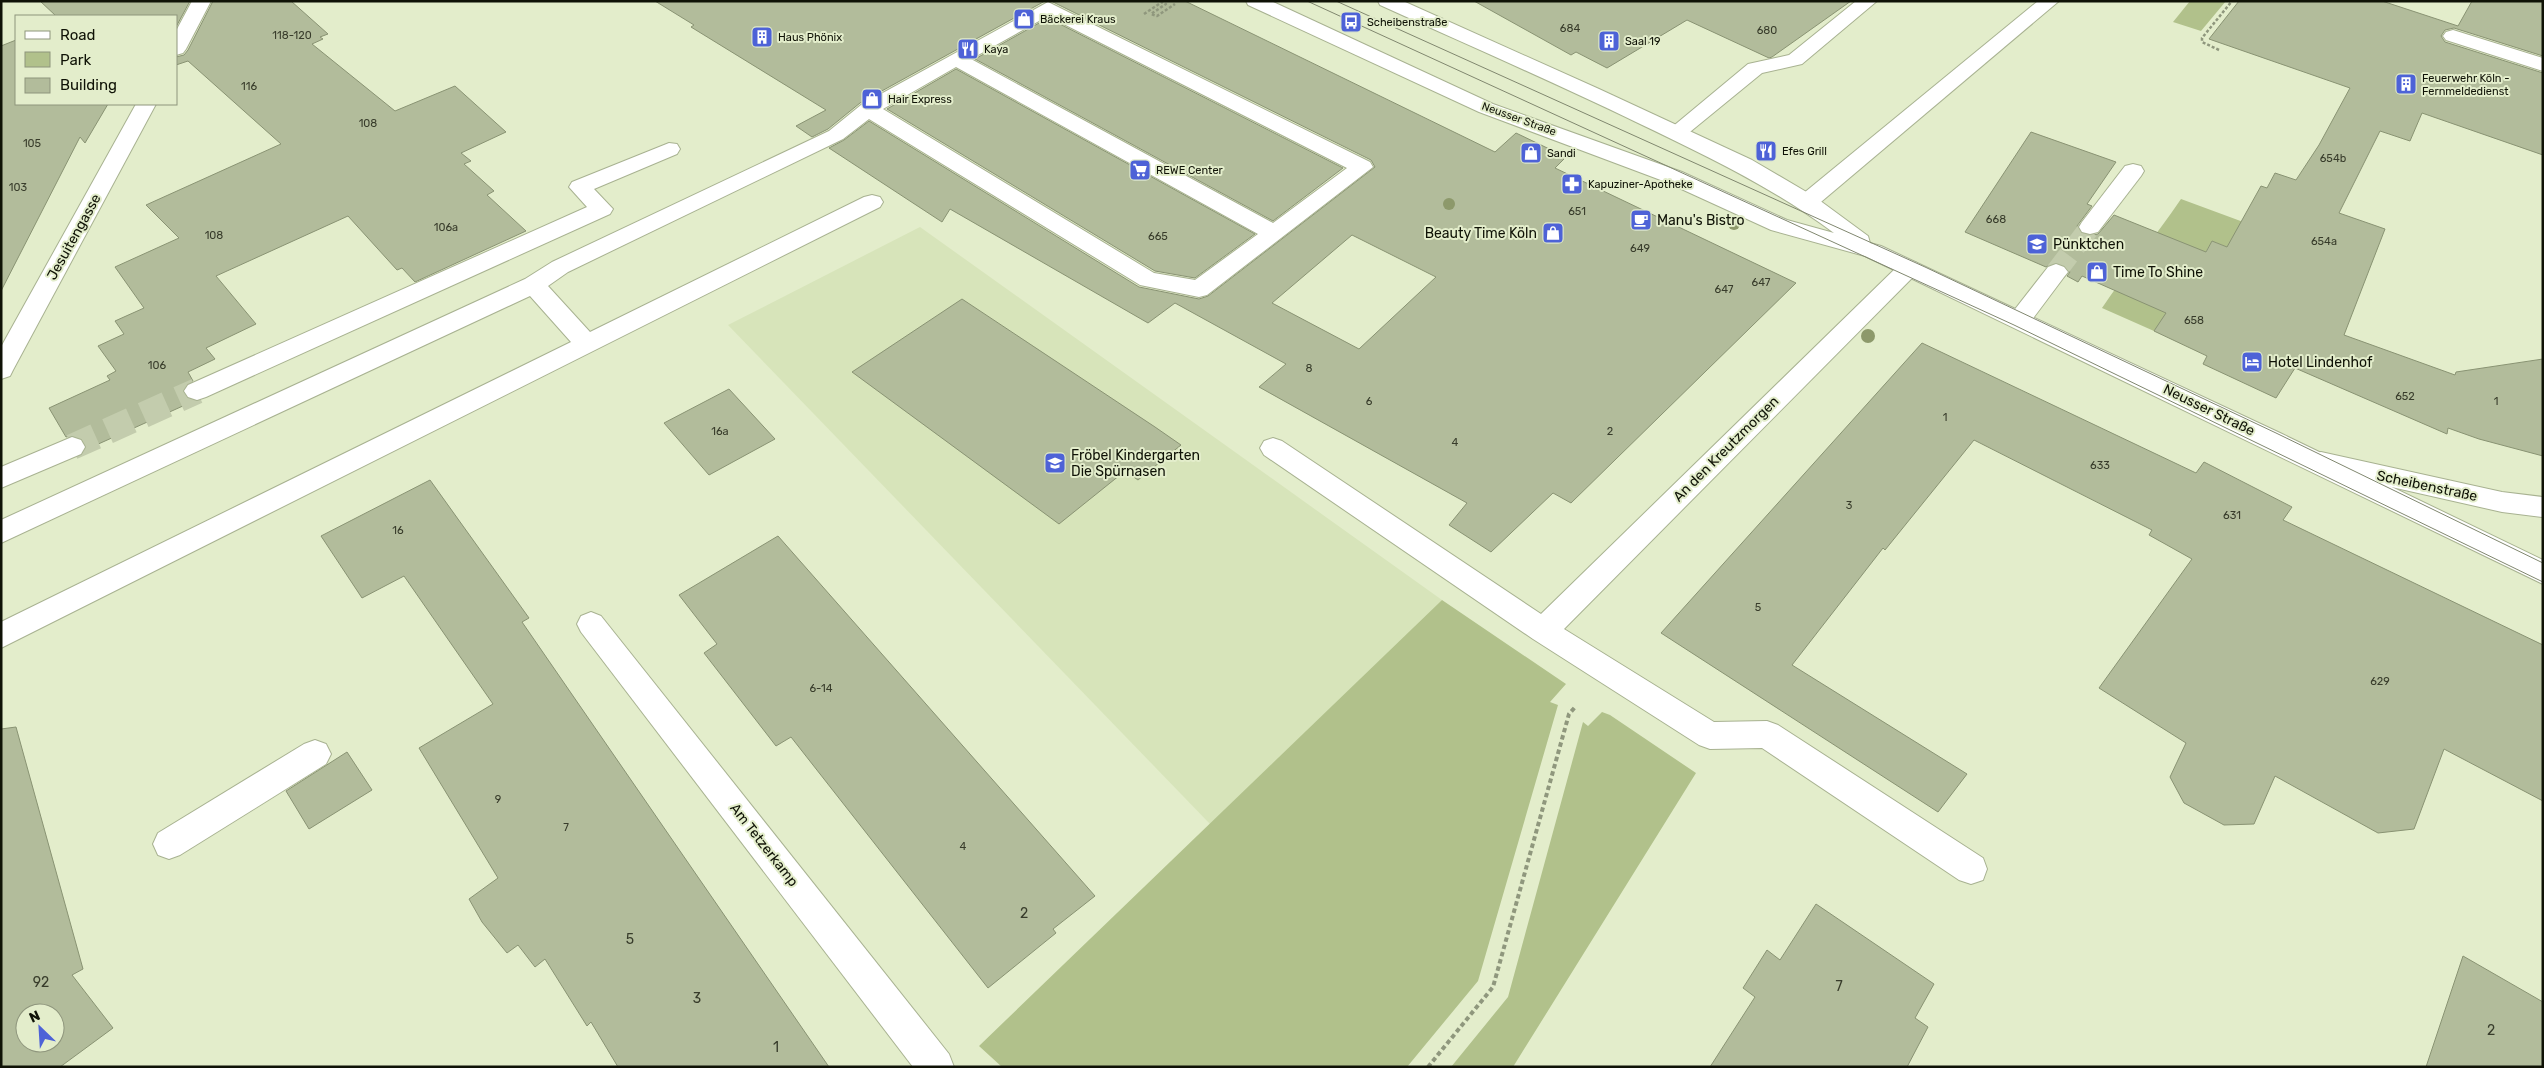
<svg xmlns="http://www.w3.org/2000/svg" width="2544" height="1068" font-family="Rubik,sans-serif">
<rect width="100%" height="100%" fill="#e3edcb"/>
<!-- built -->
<path fill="#d7e4ba" d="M920 227 1442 600 1210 824 728 325Z"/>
<!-- green -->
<g fill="#b1c18b">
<path d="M2190 1H2226L2201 31 2173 22Z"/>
<path d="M2181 199 2246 223 2232 249 2212 241 2194 273 2154 331 2102 308C2127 271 2155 237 2181 199Z"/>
<path d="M1442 600 1566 684 1550 702 1558 705 1478 981 1407 1067H1002L979 1046Z"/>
<path d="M1602 712 1610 715 1696 773 1513 1067H1451L1508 997 1583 722 1588 726Z"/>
</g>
<!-- building -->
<g fill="#b2bc9b" stroke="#899373" fill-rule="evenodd">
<path d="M40 1H190L176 27V16H56Z"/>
<path d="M213 1H291L328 34 320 37 323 39 312 44 395 111 455 86 506 132 461 153 471 161 464 164 494 191 487 195 526 231 415 282 402 268 397 270 348 216 216 276 256 324 206 348 215 359 188 372 193 381 186 384 182 390 186 398 194 401 85 450 87 446 82 438 73 435 66 437 49 408 110 380 107 376 116 371 98 346 124 334 115 321 144 308 115 267 179 238 146 205 281 144 188 61 176 65V57L184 55 188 50Z"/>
<path d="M655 1H1045L860 103 828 129 812 137 796 126 826 110 691 27 694 25Z"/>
<path d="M1051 1H1185L1495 152 1516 133 1566 157 1555 168 1796 283 1571 503 1553 493 1491 552 1449 525 1467 503 1259 387 1286 364 1175 303 1148 323 950 209 942 222 829 148 844 140 869 121 1139 287 1199 299 1208 296 1375 167 1371 160ZM1352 235 1436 277 1359 349 1272 303Z"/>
<path d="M1474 1H1851L1772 57 1769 58 1687 20 1607 68 1576 52 1571 55Z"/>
<path d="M2239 1H2382L2458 26 2472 1H2543V56L2454 28 2445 30 2441 36 2445 42 2543 73V155L2422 113 2410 141 2380 131 2339 213 2385 229 2344 335 2455 375 2456 372 2543 359V456L2479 439 2448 428 2447 434 2295 368 2276 398 2203 364 2207 356 2154 331 2166 313 2082 276 2078 282 2067 276 2070 272 2065 265 2055 262 2046 267 1965 232 2031 132 2116 162 2087 204 2092 206 2077 226 2082 234 2090 236 2098 234 2114 215 2206 252 2212 241 2227 247 2261 186 2267 188 2275 173 2296 180 2319 145 2350 88 2209 39Z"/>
<path d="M1048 18 1343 168 1273 221 975 59Z"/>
<path d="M16 40V104H108L85 143 80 137 1 291V46Z"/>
<path d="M956 69 1255 234 1195 278 1155 271 887 109Z"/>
<path d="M962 299 1155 427 1181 445 1138 480 1125 471 1059 524 852 372Z"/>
<path d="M1922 343 2196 473 2204 462 2292 507 2283 520 2543 645V801L2444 749 2414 829 2378 833 2275 776 2254 824 2224 825 2184 803 2170 777 2186 743 2099 688 2192 559 2149 535 2152 530 1974 440 1885 550 1883 548 1792 665 1967 774 1938 812 1661 633Z"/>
<path d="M729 389 775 439 709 475 664 423Z"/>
<path d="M430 480 529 618 522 622 829 1067H618L591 1022 587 1026 545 959 535 967 518 945 507 953 482 922 469 899 498 878 419 748 493 704 404 576 362 598 321 536Z"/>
<path d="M778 536 1095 896 1053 929 1056 933 988 988 791 737 776 746 704 653 717 644 679 595Z"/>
<path d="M16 727 83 969 72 975 113 1028 60 1067H1V729ZM25 1013H55V1043H25Z"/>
<path d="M347 752 372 790 309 829 286 791Z"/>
<path d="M1816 904 1934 984 1915 1018 1928 1027 1907 1067H1710L1755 997 1743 988 1767 950 1780 960Z"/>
<path d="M2463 956 2543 1002V1067H2426Z"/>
</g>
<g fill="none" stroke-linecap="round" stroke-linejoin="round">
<!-- minor-tunnel-far1 -->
<path stroke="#c3ccad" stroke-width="21" stroke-dasharray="21 11" stroke-linecap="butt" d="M2056 272 2090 227"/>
<!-- minor-tunnel -->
<path stroke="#c3ccad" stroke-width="26" stroke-dasharray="26 13" stroke-linecap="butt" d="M72 447 197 391"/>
<!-- minor casing -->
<g stroke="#a8b291" stroke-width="2">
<g id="minor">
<path d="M192 1H211L186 49 183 53 176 55V31Z"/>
<path d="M1856 1H1877L1802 64 1762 73 1685 136 1678 138 1671 136 1668 132 1671 128 1748 64 1789 55Z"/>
<path d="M2038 1H2059L1815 207 1807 209 1799 207 1796 202 1799 197Z"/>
<path d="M1048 2 1370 162 1373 167 1207 295 1199 297 1140 285 869 119 843 139 568 272 548 286 590 332 864 197 872 195 880 197 883 202 880 207 1 648V622L571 342 530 296 1 543V520L525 279 552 262 829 131 861 105ZM1048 16 1347 168 1273 223 971 59ZM956 67 1258 234 1195 280 1154 273 883 109Z"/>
<path d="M2453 30 2543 58V71L2446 40 2443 36 2446 32Z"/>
<path d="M136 104H156L13 370 10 376 1 379V347Z"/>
<path d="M669 143 677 144 680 149 677 154 594 189 613 209 610 214 206 397 197 400 188 397 184 391 188 385 587 207 569 187 572 182Z"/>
<path d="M2133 164 2141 166 2144 171 2141 176 2098 232 2090 234 2082 232 2079 227 2082 222 2125 166Z"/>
<path d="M1909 260 1917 263 1921 268 1917 273 1564 629 1714 722 1767 721 1778 725 1983 858 1987 869 1983 880 1971 884 1959 880 1762 748 1710 749 1699 745 1533 639 1264 455 1260 448 1264 441 1273 438 1282 441 1541 614 1901 263Z"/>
<path d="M2056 264 2064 267 2068 272 2064 277 2028 325 2020 327 2012 325 2008 319 2012 313 2048 267Z"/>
<path d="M72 437 81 440 85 447 81 454 1 488V467Z"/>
<path d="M2321 452 2502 492 2543 497V517L2502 512 2312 469 2308 462 2312 455Z"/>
<path d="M591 612 601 616 949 1054 954 1067H913L581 632 577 624 581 616Z"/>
<path d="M315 740 326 744 331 754 326 764 180 855 169 859 158 855 153 844 158 833 304 744Z"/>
</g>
</g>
<!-- major casing -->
<g stroke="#a8b291" stroke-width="2">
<path id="major" d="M1246 1H1271L1493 104 1682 172 1787 220 1834 233C1772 187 1705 155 1636 122 1551 81 1466 44 1380 5L1378 1H1403L1599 89 1752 160 1815 197 1868 236 1870 243 1881 246 2280 433 2543 560V584L1865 256 1771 230 1666 182 1479 112 1248 5Z"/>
</g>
<!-- path-far1 -->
<g stroke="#8f977d" stroke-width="2.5" stroke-dasharray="3 2" stroke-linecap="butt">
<path d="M1144 14 1162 2 1166 4 1151 14 1157 16 1175 4"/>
<path d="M2219 50 2202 42V38L2232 1"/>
</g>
<!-- path -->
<path stroke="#8f977d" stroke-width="4" stroke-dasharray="4.5 3" stroke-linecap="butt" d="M1428 1067 1493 987 1569 714 1576 706"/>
<!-- minor -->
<use href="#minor" fill="#fff" fill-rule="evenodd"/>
<!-- major -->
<use href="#major" fill="#fff" fill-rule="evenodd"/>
<!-- tram -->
<g stroke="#80876f" stroke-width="1">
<path d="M1307 1 2014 325 2543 582"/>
<path d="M1336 1 1925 267 2276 433 2543 563"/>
</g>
</g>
<!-- trees -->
<g fill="#8d996b">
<circle cx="1449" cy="204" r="6"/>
<circle cx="1734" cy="224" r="6"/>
<circle cx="1868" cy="336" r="7"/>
</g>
<!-- icons -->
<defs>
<g id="shop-square" transform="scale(1.125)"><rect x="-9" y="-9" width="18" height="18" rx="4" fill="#4d62d7" stroke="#e3edcb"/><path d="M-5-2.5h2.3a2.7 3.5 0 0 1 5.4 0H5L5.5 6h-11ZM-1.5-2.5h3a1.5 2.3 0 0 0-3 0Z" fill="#fff"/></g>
<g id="bus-square" transform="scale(1.125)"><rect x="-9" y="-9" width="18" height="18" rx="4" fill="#4d62d7" stroke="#e3edcb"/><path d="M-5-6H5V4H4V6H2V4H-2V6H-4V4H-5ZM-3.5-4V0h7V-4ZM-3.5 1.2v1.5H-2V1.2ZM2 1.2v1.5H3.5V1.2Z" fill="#fff"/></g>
<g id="building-square" transform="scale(1.125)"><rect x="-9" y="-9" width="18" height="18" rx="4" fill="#4d62d7" stroke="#e3edcb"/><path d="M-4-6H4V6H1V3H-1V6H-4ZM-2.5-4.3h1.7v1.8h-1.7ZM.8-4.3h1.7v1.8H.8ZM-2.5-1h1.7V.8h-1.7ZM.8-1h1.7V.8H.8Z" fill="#fff"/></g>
<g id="restaurant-square" transform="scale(1.125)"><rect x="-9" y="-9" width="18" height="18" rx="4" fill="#4d62d7" stroke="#e3edcb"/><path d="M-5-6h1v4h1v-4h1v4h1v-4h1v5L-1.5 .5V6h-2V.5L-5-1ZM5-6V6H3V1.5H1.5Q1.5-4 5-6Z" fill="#fff"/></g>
<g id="supermarket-square" transform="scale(1.125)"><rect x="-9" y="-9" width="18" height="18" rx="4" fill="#4d62d7" stroke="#e3edcb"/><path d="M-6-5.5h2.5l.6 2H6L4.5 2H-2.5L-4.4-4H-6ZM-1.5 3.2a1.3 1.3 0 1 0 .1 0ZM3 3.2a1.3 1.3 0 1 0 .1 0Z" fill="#fff"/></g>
<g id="pharmacy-square" transform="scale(1.125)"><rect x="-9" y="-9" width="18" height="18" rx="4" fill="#4d62d7" stroke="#e3edcb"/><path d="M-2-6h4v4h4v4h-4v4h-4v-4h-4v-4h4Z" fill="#fff"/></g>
<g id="cafe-square" transform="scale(1.125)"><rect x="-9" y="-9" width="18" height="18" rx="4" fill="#4d62d7" stroke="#e3edcb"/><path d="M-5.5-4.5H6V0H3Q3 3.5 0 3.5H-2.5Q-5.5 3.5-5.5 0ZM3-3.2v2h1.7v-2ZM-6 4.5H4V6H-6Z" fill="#fff"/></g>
<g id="school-square" transform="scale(1.125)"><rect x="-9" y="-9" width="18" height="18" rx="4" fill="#4d62d7" stroke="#e3edcb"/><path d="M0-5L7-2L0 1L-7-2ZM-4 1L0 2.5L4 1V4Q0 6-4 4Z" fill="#fff"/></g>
<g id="hotel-square" transform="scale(1.125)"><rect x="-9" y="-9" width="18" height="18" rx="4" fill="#4d62d7" stroke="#e3edcb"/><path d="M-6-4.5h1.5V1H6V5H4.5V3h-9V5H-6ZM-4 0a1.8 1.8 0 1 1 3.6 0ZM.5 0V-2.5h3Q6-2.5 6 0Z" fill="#fff"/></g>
</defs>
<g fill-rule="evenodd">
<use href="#shop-square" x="1024" y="19"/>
<use href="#bus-square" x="1351" y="22"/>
<use href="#building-square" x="762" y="37"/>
<use href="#building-square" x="1609" y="41"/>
<use href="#restaurant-square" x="968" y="49"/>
<use href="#building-square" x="2406" y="84"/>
<use href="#shop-square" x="872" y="99"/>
<use href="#restaurant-square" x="1766" y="151"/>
<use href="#shop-square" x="1531" y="153"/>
<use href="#supermarket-square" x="1140" y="170"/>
<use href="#pharmacy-square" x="1572" y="184"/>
<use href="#cafe-square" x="1641" y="220"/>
<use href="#shop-square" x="1553" y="233"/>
<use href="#school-square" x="2037" y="244"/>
<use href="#shop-square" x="2097" y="272"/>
<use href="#hotel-square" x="2252" y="362"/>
<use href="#school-square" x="1055" y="463"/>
</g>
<g text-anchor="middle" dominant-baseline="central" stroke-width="4" stroke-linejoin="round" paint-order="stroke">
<!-- far-poi labels -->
<g font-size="11" fill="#0f1206" stroke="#e3edcb" text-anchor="start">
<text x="1040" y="19">Bäckerei Kraus</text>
<text x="1367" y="22">Scheibenstraße</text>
<text x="778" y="37">Haus Phönix</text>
<text x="1625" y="41">Saal 19</text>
<text x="984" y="49">Kaya</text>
<text x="2422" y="78">Feuerwehr Köln -<tspan x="2422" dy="13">Fernmeldedienst</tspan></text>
<text x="888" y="99">Hair Express</text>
<text x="1782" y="151">Efes Grill</text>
<text x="1547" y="153">Sandi</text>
<text x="1156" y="170">REWE Center</text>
<text x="1588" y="184">Kapuziner-Apotheke</text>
</g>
<!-- number labels -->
<g font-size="11" fill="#383c2b">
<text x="1570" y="28">684</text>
<text x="1767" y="30">680</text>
<text x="292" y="35">118-120</text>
<text x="249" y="86">116</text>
<text x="368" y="123">108</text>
<text x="32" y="143">105</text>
<text x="2333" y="158">654b</text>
<text x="18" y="187">103</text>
<text x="1577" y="211">651</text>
<text x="1996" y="219">668</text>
<text x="446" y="227">106a</text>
<text x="214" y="235">108</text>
<text x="1158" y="236">665</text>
<text x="2324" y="241">654a</text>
<text x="1640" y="248">649</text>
<text x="1761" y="282">647</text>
<text x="1724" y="289">647</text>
<text x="2194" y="320">658</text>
<text x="157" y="365">106</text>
<text x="1309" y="368">8</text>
<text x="2405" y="396">652</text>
<text x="1369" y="401">6</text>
<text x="2496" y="401">1</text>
<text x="1945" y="417">1</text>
<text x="720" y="431">16a</text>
<text x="1610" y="431">2</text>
<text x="1455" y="442">4</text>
<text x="2100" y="465">633</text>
<text x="1849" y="505">3</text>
<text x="2232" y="515">631</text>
<text x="398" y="530">16</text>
<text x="1758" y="607">5</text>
<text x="2380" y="681">629</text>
<text x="821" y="688">6-14</text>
<text x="498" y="799">9</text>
<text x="566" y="827">7</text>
<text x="963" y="846">4</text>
</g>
<!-- far-street labels -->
<g font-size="11" fill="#0f1206" stroke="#e3edcb">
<text transform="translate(1519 119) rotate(20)">Neusser Straße</text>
</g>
<!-- poi labels -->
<g font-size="14" fill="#0f1206" stroke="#e3edcb" text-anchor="start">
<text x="1657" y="220">Manu's Bistro</text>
<text x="1537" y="233" text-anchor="end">Beauty Time Köln</text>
<text x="2053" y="244">Pünktchen</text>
<text x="2113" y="272">Time To Shine</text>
<text x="2268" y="362">Hotel Lindenhof</text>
<text x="1071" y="455">Fröbel Kindergarten<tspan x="1071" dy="16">Die Spürnasen</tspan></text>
</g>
<!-- street labels -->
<g font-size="14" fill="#0f1206" stroke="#e3edcb">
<text transform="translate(74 237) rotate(-61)">Jesuitengasse</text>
<text transform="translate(2209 410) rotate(26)">Neusser Straße</text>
<text transform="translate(1726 449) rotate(-45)">An den Kreutzmorgen</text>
<text transform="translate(2427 486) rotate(12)">Scheibenstraße</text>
<text transform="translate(764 845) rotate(52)">Am Tetzerkamp</text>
</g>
<!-- near-number labels -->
<g font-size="14" fill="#383c2b">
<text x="1024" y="913">2</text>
<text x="630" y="939">5</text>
<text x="41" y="982">92</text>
<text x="1839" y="986">7</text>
<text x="697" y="998">3</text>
<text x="2491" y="1030">2</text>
<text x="776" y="1047">1</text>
</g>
</g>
<!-- border -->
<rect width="2544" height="1068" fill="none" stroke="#0f1206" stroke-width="5"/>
<!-- legend -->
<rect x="15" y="15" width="162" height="90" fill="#e3edcb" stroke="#8e957c"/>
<rect x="25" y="31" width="25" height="8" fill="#ffffff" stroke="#8e957c"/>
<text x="60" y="40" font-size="15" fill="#0f1206">Road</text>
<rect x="25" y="52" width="25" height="15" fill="#b1c18b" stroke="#8e957c"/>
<text x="60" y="65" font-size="15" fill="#0f1206">Park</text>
<rect x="25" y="78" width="25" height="15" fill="#b2bc9b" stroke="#8e957c"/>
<text x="60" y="90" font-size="15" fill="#0f1206">Building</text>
<!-- north arrow -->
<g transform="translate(40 1028) rotate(335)"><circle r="24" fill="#e3edcb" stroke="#8e957c"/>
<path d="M0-4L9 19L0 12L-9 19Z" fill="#4d62d7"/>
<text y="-8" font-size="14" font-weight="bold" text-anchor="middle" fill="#0f1206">N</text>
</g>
</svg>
